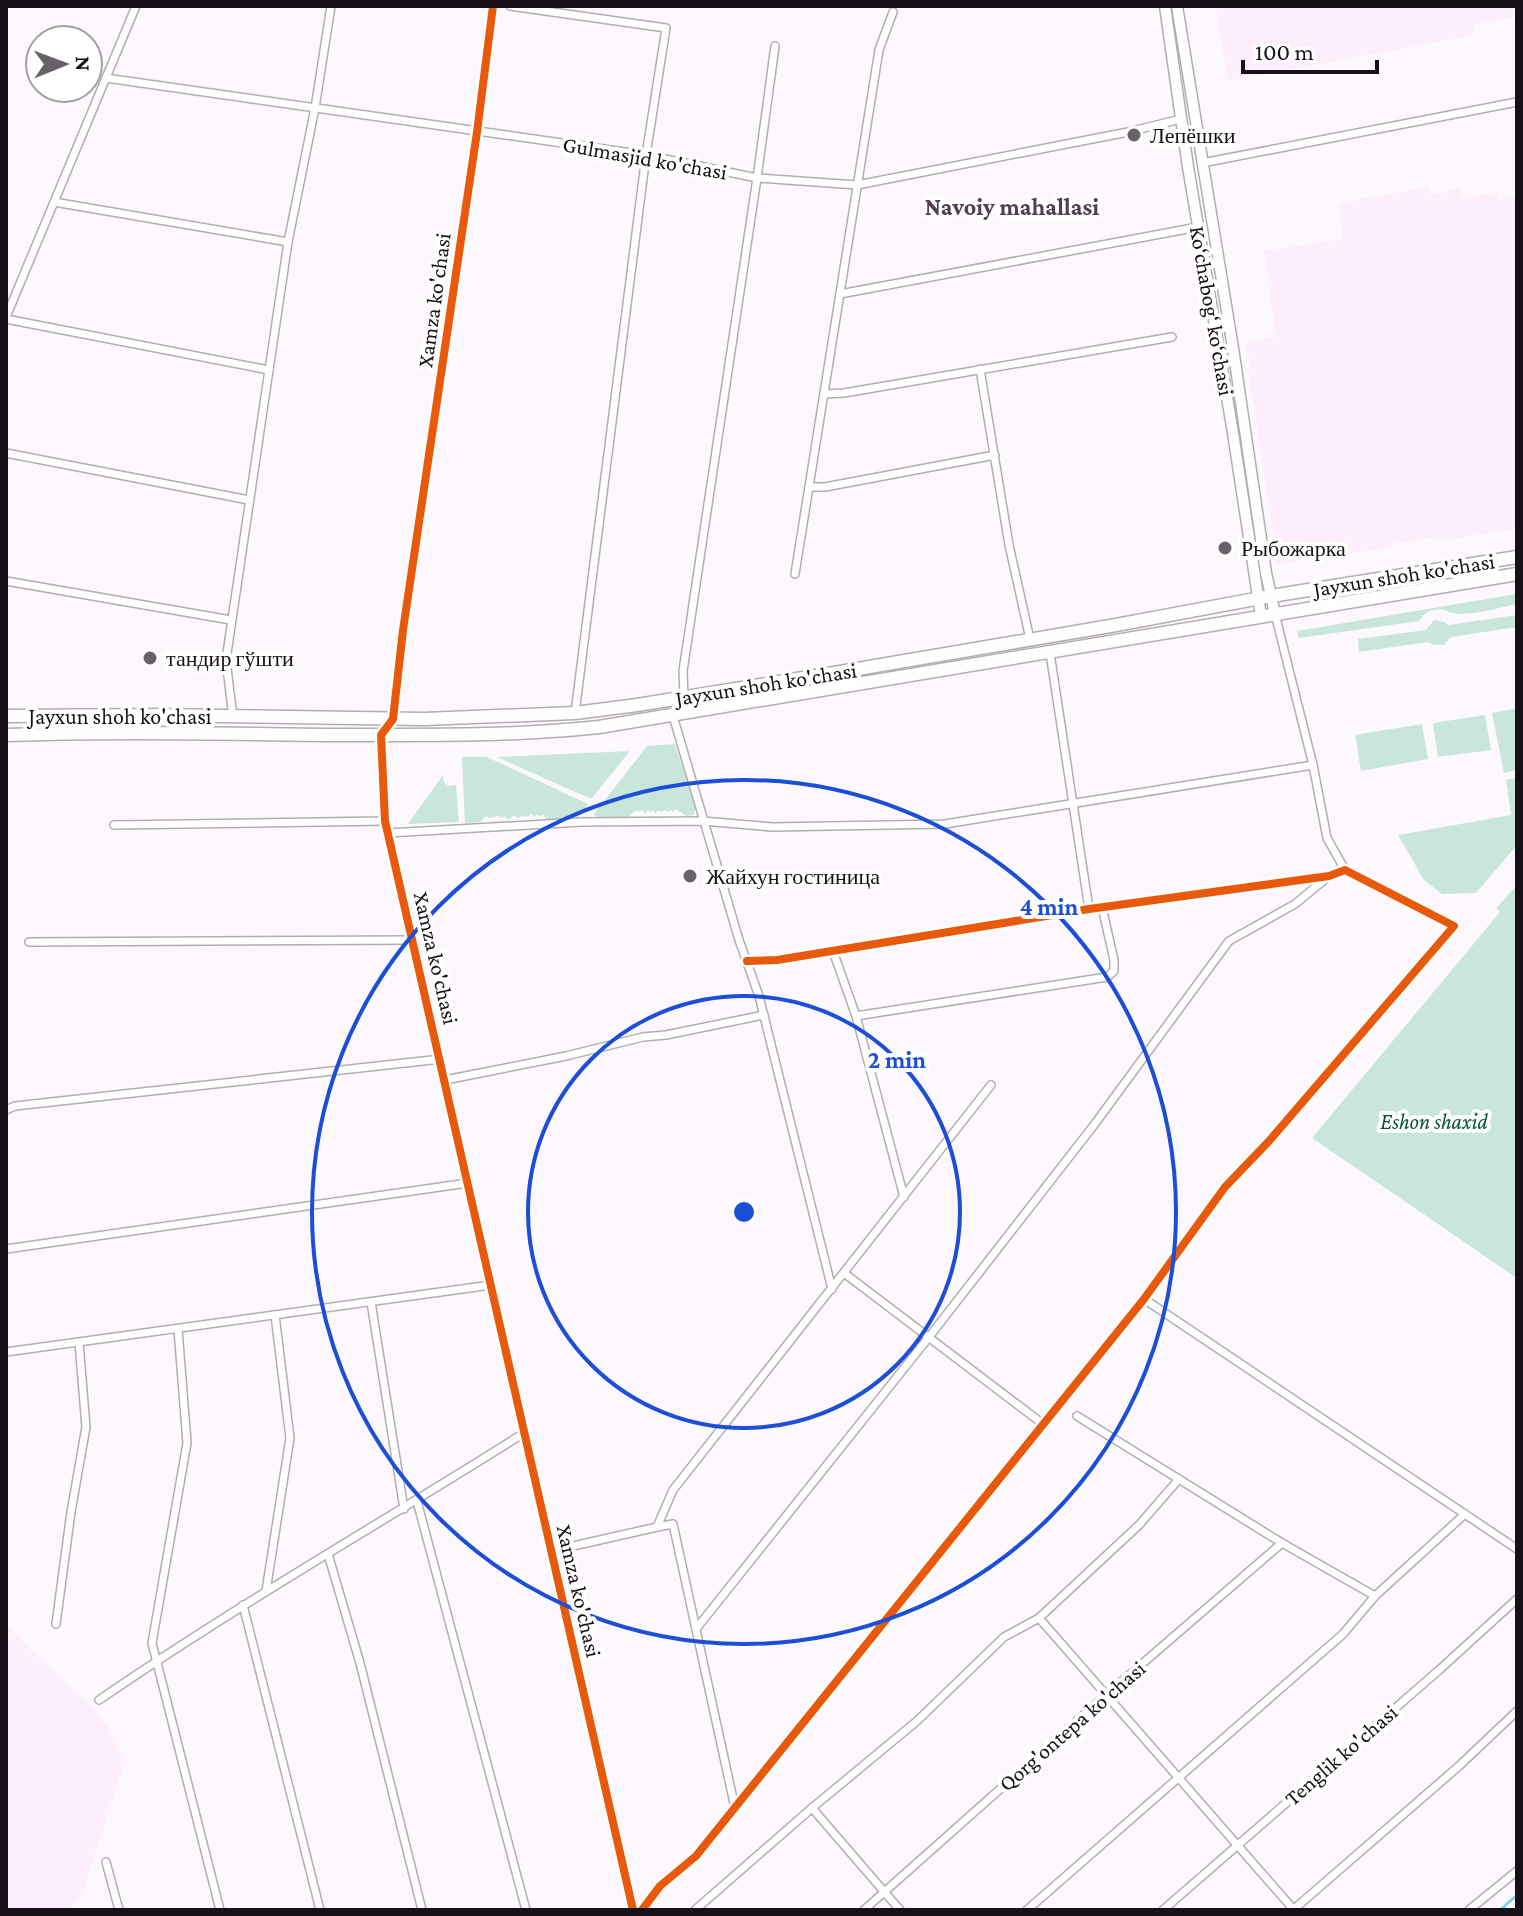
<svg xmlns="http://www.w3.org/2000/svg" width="1523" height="1916" font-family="'Crimson Pro',serif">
<rect width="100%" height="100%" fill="#fdf8fd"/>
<!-- built -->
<g fill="#fdeefd">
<path d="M1215 6H1517V9L1513 10 1514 17 1474 25V35L1228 81Z"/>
<path d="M1429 187 1431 195 1460 188 1462 198 1498 192V200L1517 195V528L1447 540 1445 536 1394 543V547L1277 564 1248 367 1250 366 1245 342 1276 337 1264 251 1342 239 1339 203Z"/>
<path d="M6 1626 90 1705 109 1728 125 1760 83 1892 69 1910H6Z"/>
</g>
<!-- green -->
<g fill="#c8e7da">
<path d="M1517 594V604C1498 608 1478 614 1458 614 1450 614 1444 607 1434 610 1426 611 1423 615 1419 621L1299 638 1297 631Z"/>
<path d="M1517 615V627L1451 637 1444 645H1434L1428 642 1359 652 1358 639 1426 630 1434 620 1444 622 1449 625Z"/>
<path d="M1517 708V770L1504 773 1492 713Z"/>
<path d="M1485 715 1491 750 1438 757 1433 723Z"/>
<path d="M1422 724 1428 759 1361 771 1355 735Z"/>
<path d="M675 744 696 808 693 815 686 816 676 809 673 812 671 810 669 812 665 810 661 812 659 810 655 813 653 810 650 812 648 810 645 813 642 810 638 812 636 810 627 818 598 820 594 814 647 746Z"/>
<path d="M630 751 591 799 497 757Z"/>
<path d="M462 757H487L588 804 577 819 547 820 543 814 541 817 537 814 535 817 531 814 528 817 525 815 523 817 521 816 518 818 514 815 509 820 504 816 501 818 498 816 490 818 486 816 480 822 465 823Z"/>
<path d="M443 775 444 783 449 786 456 785 459 822 408 824Z"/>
<path d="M1517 778V845L1476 893 1442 894 1424 880 1398 835 1511 815 1506 780Z"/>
<path d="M1517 885V1278L1312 1138 1500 912 1496 908Z"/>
</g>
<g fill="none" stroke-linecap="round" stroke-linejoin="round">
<!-- stream -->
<path stroke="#85d2e6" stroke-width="3" d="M1500 1910 1517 1895"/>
<!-- minor casing -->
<g stroke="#b3adb3" stroke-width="10">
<g id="minor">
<path d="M510 6 666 28 646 155 575 713"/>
<path d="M106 78 646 155 757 178 857 185 1128 132 1181 119"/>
<path d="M1202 163 1517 102"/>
<path d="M54 202 288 242"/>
<path d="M840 294 1198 227"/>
<path d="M6 317 136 6"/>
<path d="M6 319 269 370"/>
<path d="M980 369 1009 545 1030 639"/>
<path d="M824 394 844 393 1172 337"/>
<path d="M6 453 249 500"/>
<path d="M809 487H825L995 455"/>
<path d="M795 574 879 50 893 12"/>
<path d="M6 581 231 620"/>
<path d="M1275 614 1313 765 1327 838 1345 870"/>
<path d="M1050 653 1089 909"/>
<path d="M684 697 683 671 757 178 775 46"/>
<path d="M673 716 739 940 759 996 832 1289"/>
<path d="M233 717 226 660 288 242 315 108 331 6"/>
<path d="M114 825 385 821"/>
<path d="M388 833 581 822 703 821 772 827 945 824 1313 765"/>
<path d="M29 942 413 940"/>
<path d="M833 951 856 1016 904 1197"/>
<path d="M856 1016 1107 977 1114 971V960L1102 907"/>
<path d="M445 1080 566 1056 643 1037 666 1035 764 1015"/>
<path d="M6 1110 15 1106 441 1059"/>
<path d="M6 1249 468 1183"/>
<path d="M844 1273 1043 1424"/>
<path d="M1144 1299 1517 1549"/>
<path d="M371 1302 404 1509"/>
<path d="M178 1329 187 1443 152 1643 220 1910"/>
<path d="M6 1352 491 1285"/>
<path d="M1077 1416 1282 1543 1375 1596"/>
<path d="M417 1501 526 1910"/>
<path d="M657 1527 673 1524 735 1808"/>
<path d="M551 1551 657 1527 673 1490 991 1085"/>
<path d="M328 1554 360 1663 422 1910"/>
<path d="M266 1591 290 1438 275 1315"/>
<path d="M243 1605 320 1910"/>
<path d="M1039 1618 1294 1910"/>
<path d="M56 1624 71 1512 86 1427 79 1343"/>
<path d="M696 1629 929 1337 1094 1125 1229 941 1295 904 1329 876"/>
<path d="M99 1700C237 1605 383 1522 524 1433"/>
<path d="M812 1808 900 1910"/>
<path d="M106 1862 119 1910"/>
<path d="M642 1910 660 1886 696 1856 1144 1299 1225 1187 1270 1140 1454 926 1345 870 1329 876 1089 909 777 960 747 961"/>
<path d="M695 1910 812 1808 917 1721 1004 1637 1039 1618 1139 1525 1179 1479"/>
<path d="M864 1910 1106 1695 1282 1543"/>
<path d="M1027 1910 1343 1634 1375 1596 1465 1514"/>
<path d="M1163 1910 1438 1671 1517 1599"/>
<path d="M1293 1910 1459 1766 1517 1711"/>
<path d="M1469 1910 1517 1871"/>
</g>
</g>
<!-- tertiary casing -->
<g stroke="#b3adb3" stroke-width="12">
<path id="tertiary" d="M493 6 477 132 403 630 393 719 381 735 385 821 633 1910"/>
</g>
<!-- secondary casing -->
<g stroke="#b3adb3" stroke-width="13">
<g id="secondary">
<path d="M1165 6 1188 167 1233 433 1261 616"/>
<path d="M1177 6 1233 348 1266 573 1275 614"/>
</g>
</g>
<!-- trunk casing -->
<g stroke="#b3adb3" stroke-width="15">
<g id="trunk">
<path d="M6 716 163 715 424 719 575 713 637 705 834 673 1116 625 1271 596 1517 557"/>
<path d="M6 735C120 731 234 734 349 735 434 735 515 736 599 727L1517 574"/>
</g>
</g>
<!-- minor -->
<use href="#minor" stroke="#fffeff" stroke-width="7"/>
<!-- tertiary -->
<use href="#tertiary" stroke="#fffeff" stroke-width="9"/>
<!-- secondary -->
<use href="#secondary" stroke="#fffeff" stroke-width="10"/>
<!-- trunk -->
<use href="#trunk" stroke="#fffeff" stroke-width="12"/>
<!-- cycleway casing -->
<g stroke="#fff" stroke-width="13">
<g id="cycleway">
<path d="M493 6 477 132 403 630 393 719 381 735 385 821 633 1910"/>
<path d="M642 1910 660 1886 696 1856 1144 1299 1225 1187 1270 1140 1454 926 1345 870 1329 876 1089 909 777 960 747 961"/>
</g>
</g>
<!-- cycleway -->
<use href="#cycleway" stroke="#e8590c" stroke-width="8"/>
</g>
<!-- distance rings -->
<g fill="none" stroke="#1d4ed8" stroke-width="4">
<circle cx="744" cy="1212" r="216"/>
<circle cx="744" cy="1212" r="432"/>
</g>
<!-- markers -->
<g fill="#686168" stroke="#fff" stroke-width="3">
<circle cx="1134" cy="135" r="8"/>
<circle cx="1225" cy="548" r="8"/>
<circle cx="150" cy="658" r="8"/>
<circle cx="690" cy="876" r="8"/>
</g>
<g text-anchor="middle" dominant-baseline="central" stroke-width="8" stroke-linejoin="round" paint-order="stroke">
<!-- poi labels -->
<g font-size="22" fill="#181018" stroke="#fff" text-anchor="start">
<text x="1150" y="135">Лепёшки</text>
<text x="1241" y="548">Рыбожарка</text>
<text x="166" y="658">тандир гўшти</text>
<text x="706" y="876">Жайхун гостиница</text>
</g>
<!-- street labels -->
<g font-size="22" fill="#181018" stroke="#fff">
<text transform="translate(645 158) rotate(10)">Gulmasjid ko'chasi</text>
<text transform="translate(434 300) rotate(-82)">Xamza ko'chasi</text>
<text transform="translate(1212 311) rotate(80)">Ko‘chabog‘ ko‘chasi</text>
<text transform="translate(1404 575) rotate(-9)">Jayxun shoh ko'chasi</text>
<text transform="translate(766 684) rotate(-9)">Jayxun shoh ko'chasi</text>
<text x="120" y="716">Jayxun shoh ko'chasi</text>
<text transform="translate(436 958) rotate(77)">Xamza ko'chasi</text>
<text transform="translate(579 1591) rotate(77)">Xamza ko'chasi</text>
<text transform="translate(1072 1726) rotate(-41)">Qorg'ontepa ko'chasi</text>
<text transform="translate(1341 1755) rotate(-41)">Tenglik ko'chasi</text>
</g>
<!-- park labels -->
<g font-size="22" font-style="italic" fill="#05553c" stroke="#fff">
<text x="1434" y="1121">Eshon shaxid</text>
</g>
<!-- neighbourhood labels -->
<g font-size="24" font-weight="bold" fill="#513f51" stroke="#fff">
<text x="1012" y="206">Navoiy mahallasi</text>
</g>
</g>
<circle cx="744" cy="1212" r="12" fill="#1d4ed8" stroke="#fff" stroke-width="4"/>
<g font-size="24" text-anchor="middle" font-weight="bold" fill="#1d4ed8" stroke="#fff" stroke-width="8" stroke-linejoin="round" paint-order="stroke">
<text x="1049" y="915">4 min</text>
<text x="897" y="1068">2 min</text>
</g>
<!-- border -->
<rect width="1523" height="1916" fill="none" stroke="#181018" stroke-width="16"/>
<!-- north arrow -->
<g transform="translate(64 64) rotate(89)"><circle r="38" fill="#ffffff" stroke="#a39fa3" stroke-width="2"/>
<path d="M0-6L14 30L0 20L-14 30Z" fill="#686168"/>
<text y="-12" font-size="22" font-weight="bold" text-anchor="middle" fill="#181018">N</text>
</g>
<!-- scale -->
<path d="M1243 60v12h134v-12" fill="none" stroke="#181018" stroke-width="4"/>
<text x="1255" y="60" font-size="24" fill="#181018" stroke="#ffffff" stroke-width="6" paint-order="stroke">100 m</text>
</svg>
